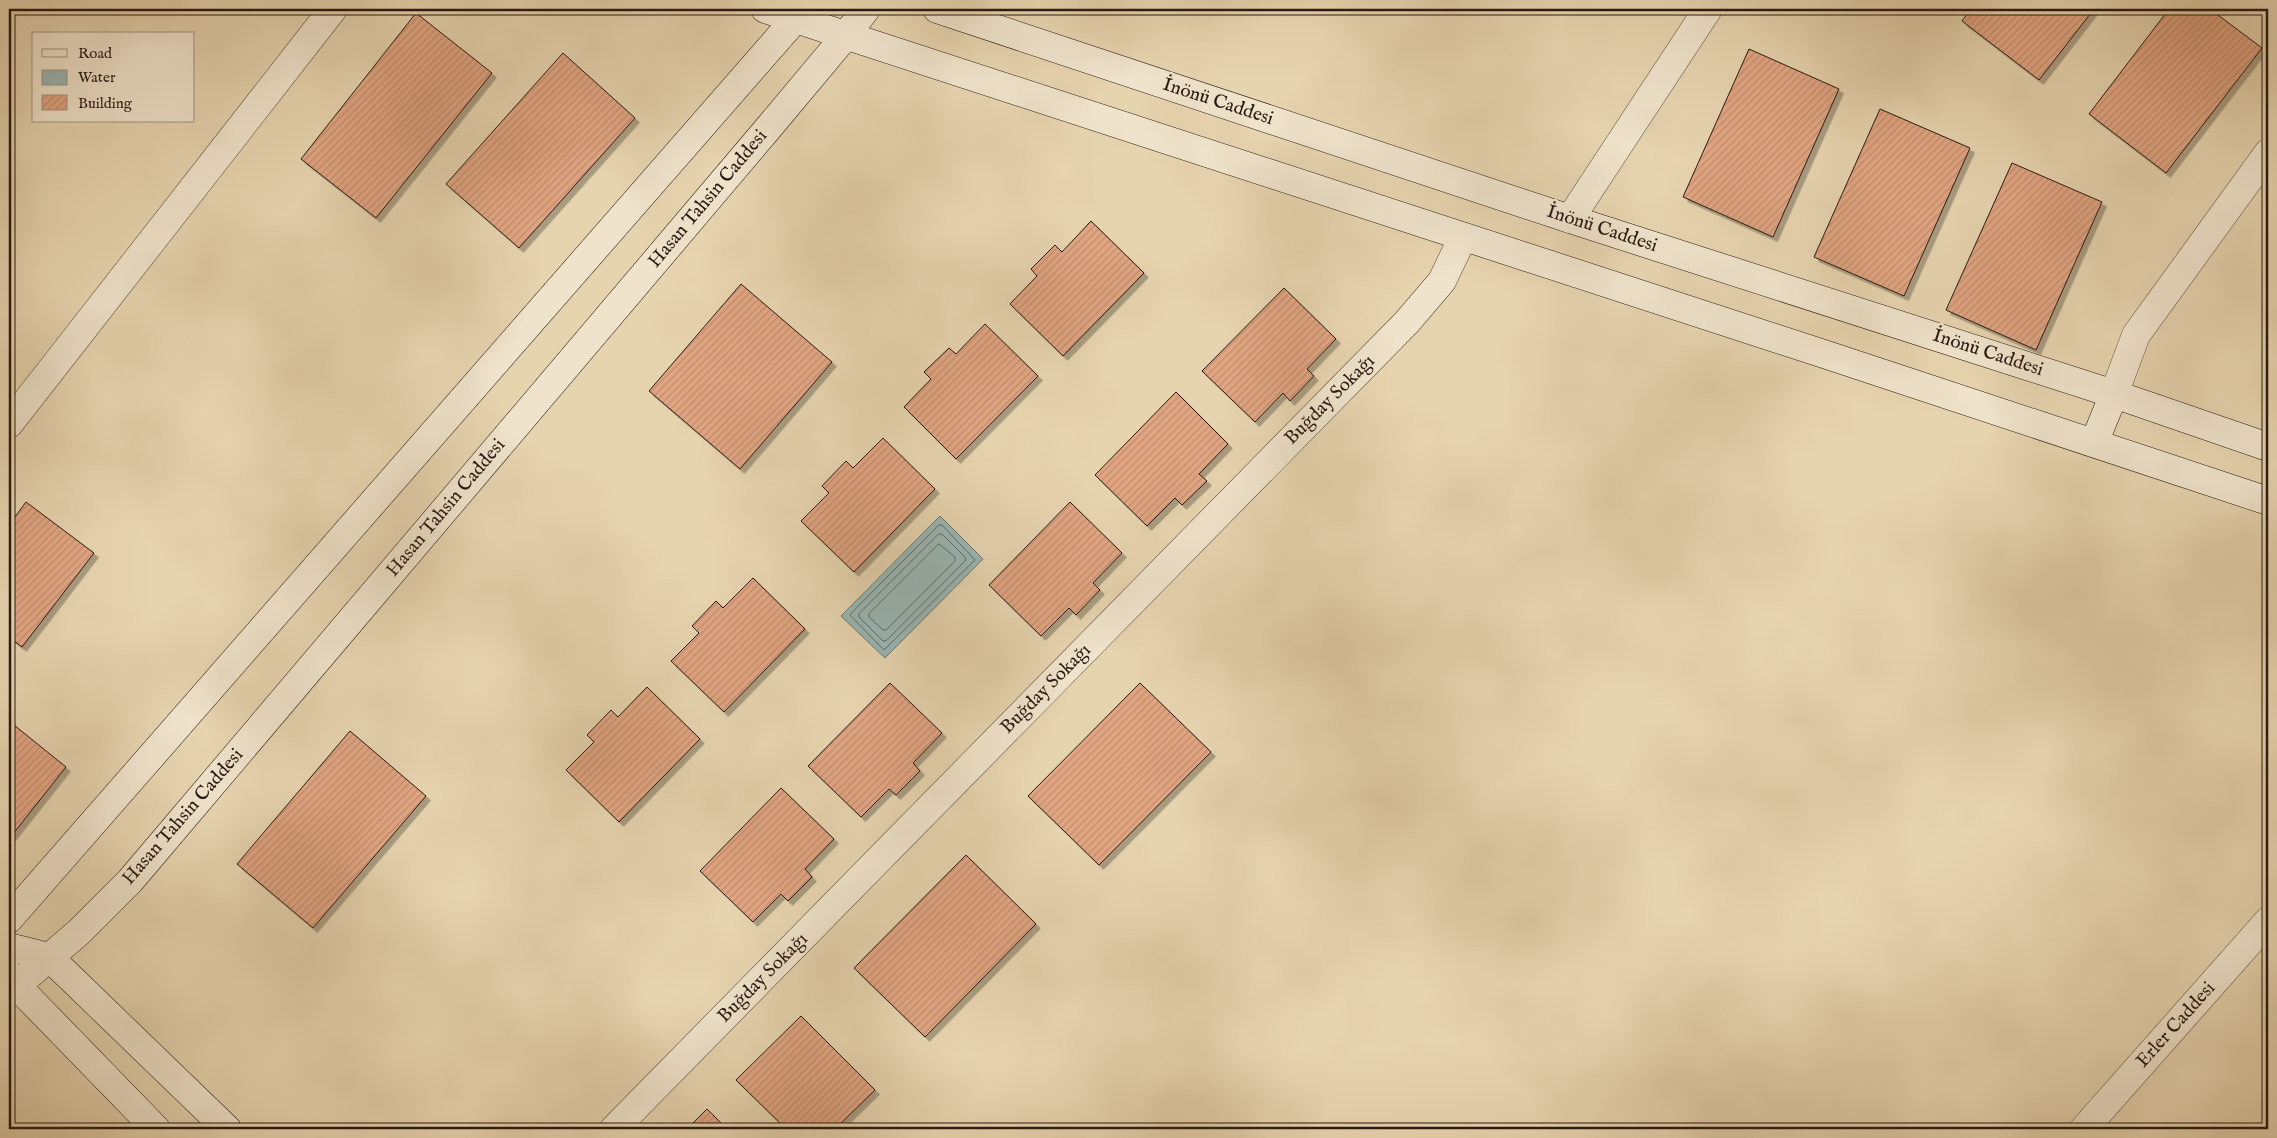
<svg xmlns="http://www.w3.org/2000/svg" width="2277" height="1138" font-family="'IM FELL English',serif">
<defs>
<pattern id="building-hatch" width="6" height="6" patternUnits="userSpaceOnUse" patternTransform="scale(1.25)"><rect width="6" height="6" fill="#e1a582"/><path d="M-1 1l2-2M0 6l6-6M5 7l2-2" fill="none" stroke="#c18d6f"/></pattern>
<filter id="shadow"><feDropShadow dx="4.5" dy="4.5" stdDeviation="0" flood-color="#0004"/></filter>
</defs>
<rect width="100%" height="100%" fill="#e6d4af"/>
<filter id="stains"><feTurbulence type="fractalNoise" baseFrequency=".004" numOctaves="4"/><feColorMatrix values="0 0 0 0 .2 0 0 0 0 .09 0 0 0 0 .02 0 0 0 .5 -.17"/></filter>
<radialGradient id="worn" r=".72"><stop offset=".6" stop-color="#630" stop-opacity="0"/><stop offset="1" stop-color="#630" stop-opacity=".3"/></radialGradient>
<!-- water -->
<path fill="#99b6b4" stroke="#6c7773" d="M940 516 983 559 885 658 841 616Z"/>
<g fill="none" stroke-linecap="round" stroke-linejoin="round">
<!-- shore -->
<g stroke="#616762" stroke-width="1">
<path d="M939 525H942L975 560 884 650 850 615Z"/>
<path d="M939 534H942L965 557 966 560 886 641H883L859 617V614Z"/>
<path d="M939 544 955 557V561L886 630H883L869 617V614Z"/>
</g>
</g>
<!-- building -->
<g fill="url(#building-hatch)" stroke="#291811" filter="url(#shadow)">
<path d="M1971 9H2094L2039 80 1962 21Z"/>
<path d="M2169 9H2210L2262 48 2166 173 2089 114Z"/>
<path d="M416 13 492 73 376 218 301 159Z"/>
<path d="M1749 49 1839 89 1773 237 1683 197Z"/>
<path d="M563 53 635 118 519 248 446 184Z"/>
<path d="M1880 109 1970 148 1904 296 1814 257Z"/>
<path d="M2012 163 2102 202 2036 350 1946 310Z"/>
<path d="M1091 221 1144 273 1063 356 1010 304 1037 276 1031 269 1055 245 1062 252Z"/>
<path d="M741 284 832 362 740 469 649 391Z"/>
<path d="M1284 288 1336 339 1307 369 1314 376 1290 401 1283 393 1255 422 1202 371Z"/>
<path d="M985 324 1038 376 956 459 904 407 931 379 924 372 949 348 956 354Z"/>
<path d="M1176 392 1228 444 1199 474 1207 481 1182 505 1175 498 1147 526 1095 475Z"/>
<path d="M883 438 935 489 854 572 801 521 829 493 822 486 846 461 853 468Z"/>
<path d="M26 502 94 553 22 647 9 637V525Z"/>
<path d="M1070 502 1122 553 1093 583 1100 590 1076 615 1069 608 1041 636 989 585Z"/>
<path d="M753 578 805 629 724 712 671 661 699 633 692 626 716 601 723 608Z"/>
<path d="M890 683 942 733 913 763 920 771 896 795 889 789 861 817 808 766Z"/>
<path d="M1140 683 1211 752 1099 865 1028 796Z"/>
<path d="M647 687 700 739 619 822 566 770 594 742 587 735 611 710 618 717Z"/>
<path d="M9 721 66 767 9 839Z"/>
<path d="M350 731 426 796 313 928 237 864Z"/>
<path d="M781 788 834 839 805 869 812 877 788 901 781 894 753 922 700 871Z"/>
<path d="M966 855 1036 924 925 1037 854 968Z"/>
<path d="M801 1016 875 1090 835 1129H786L736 1080Z"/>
<path d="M707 1109 727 1129H687Z"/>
</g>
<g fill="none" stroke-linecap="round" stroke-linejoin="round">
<!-- minor casing -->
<g stroke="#584738" stroke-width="29">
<g id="minor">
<path d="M1570 219 1708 9"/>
<path d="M2114 394 2136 335 2268 153"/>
<path d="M9 424 333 9"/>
<path d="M614 1129 1407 322 1442 281 1463 237"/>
</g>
</g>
<!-- tertiary casing -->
<g stroke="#584738" stroke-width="29">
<path id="tertiary" d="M2084 1129 2268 921"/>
</g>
<!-- secondary casing -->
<g stroke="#291811" stroke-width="29">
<g id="secondary">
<path d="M765 9 1827 355 2268 501"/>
<path d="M937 9 1570 219 2114 394 2268 447"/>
<path d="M2094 443 2114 394"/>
<path d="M9 919 804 9"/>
<path d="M9 947 49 957 227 1129"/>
<path d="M9 974 16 985 156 1129"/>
<path d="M9 992 79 932 130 881 770 126 847 34 866 9"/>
</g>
</g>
<!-- minor -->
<use href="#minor" stroke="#efe3cb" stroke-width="28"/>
<!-- tertiary -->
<use href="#tertiary" stroke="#efe3cb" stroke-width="28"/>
<!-- secondary -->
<use href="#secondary" stroke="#efe3cb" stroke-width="28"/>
</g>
<g text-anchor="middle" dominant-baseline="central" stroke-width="5" stroke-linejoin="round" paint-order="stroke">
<!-- street labels -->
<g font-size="19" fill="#291811" stroke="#efe3cb">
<text transform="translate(1218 102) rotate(18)">İnönü Caddesi</text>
<text transform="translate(708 199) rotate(-50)">Hasan Tahsin Caddesi</text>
<text transform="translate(1602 229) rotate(18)">İnönü Caddesi</text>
<text transform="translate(1988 353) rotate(18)">İnönü Caddesi</text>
<text transform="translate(1330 400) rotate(-45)">Buğday Sokağı</text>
<text transform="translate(446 508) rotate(-50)">Hasan Tahsin Caddesi</text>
<text transform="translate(1046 689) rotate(-45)">Buğday Sokağı</text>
<text transform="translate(183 817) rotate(-49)">Hasan Tahsin Caddesi</text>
<text transform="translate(763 978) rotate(-45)">Buğday Sokağı</text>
<text transform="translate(2176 1025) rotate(-48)">Erler Caddesi</text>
</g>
</g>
<!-- margin -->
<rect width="2277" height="1138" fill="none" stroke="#e6d4af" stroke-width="30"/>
<rect x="10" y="10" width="2257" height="1118" fill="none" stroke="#291811" stroke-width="2.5"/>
<rect x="15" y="15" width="2247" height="1108" fill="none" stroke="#291811"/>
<!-- legend -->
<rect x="32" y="32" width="162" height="90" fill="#efe3cb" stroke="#a09281"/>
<rect x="42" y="49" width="25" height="8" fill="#efe3cb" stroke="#a09281"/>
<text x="78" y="58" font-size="15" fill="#291811">Road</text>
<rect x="42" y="70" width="25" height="15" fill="#99b6b4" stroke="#a09281"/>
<text x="78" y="82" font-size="15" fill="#291811">Water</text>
<rect x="42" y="95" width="25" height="15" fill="url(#building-hatch)" stroke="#a09281"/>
<text x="78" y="108" font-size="15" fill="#291811">Building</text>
<rect width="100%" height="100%" filter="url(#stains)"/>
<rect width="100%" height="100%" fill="url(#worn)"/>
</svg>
